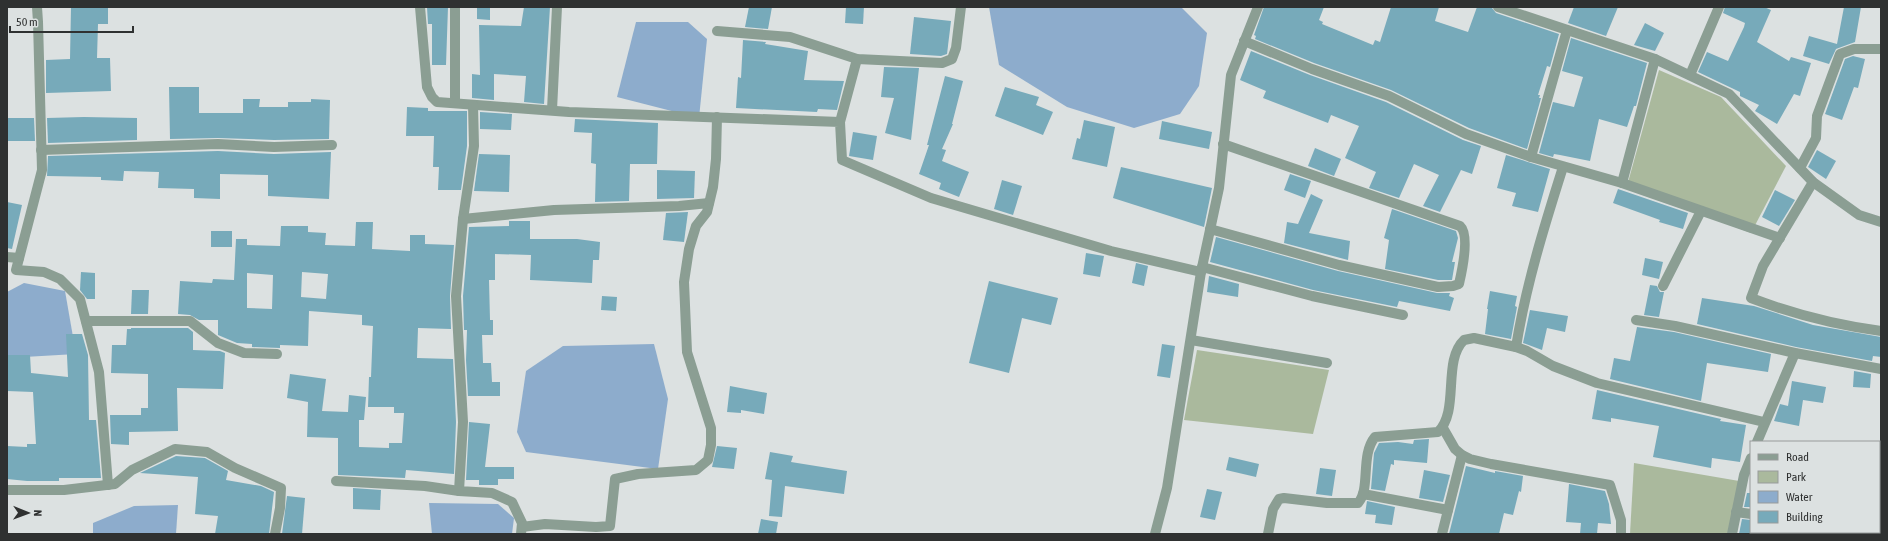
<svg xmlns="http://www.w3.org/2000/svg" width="1888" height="541" font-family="'Asap Condensed',sans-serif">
<rect width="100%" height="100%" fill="#dce1e1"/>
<!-- green -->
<g fill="#aab99d">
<path d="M1659 70 1721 97 1786 166 1751 233 1627 186Z"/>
<path d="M1197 350 1329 370 1313 434 1184 420Z"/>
<path d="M1634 463 1745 482 1730 534H1630Z"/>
</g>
<!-- water -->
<g fill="#8daccc">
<path d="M989 7H1181L1207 33 1199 86 1180 114 1134 128 1067 107 999 65Z"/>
<path d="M636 22H688L707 39 699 118 617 97Z"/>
<path d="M24 283 65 291 76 354 7 358V292Z"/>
<path d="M654 344 668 399 658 469 526 452 517 432 526 371 563 346Z"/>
<path d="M429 503 498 504 514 518 512 534H432Z"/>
<path d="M178 505 176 534H93V523L134 506Z"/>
</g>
<!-- building -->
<g fill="#77aaba" fill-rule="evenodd">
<path d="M71 7H108V24H98L97 58H110L111 91 46 93V60L70 59Z"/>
<path d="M427 7H448L446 65H432V24H428Z"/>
<path d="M477 7H490V20L477 19Z"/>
<path d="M524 7H550L544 104 524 102 526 76 494 74V100L472 98V74L480 75 479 25 521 26Z"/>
<path d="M749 7H772L768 29 745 27Z"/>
<path d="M846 7H864L863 24 845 23Z"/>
<path d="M1264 7H1324L1319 20 1323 22 1322 24 1373 45 1375 40 1380 42 1391 7H1439L1435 21 1468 32 1477 7H1488L1492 8 1496 13 1559 34 1550 67 1547 66 1538 95H1540L1539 98H1541L1527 149 1469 128 1391 90 1314 63 1255 39 1256 36 1254 35Z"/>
<path d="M1574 7H1618L1606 36 1568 23Z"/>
<path d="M1725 7H1764L1771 10 1757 42 1789 61 1791 57 1811 63 1800 96 1794 94 1777 124 1755 111 1759 105 1740 96V92L1698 72 1707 52 1728 61 1744 27 1745 23 1723 13Z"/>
<path d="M1844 7H1861L1855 42 1836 49 1829 64 1803 56 1809 36 1837 44Z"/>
<path d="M914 17 951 21 947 54 941 56 910 54Z"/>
<path d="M1645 23 1664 33 1655 51 1634 45Z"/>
<path d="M1571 38 1647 63 1636 106H1634L1627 127 1599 119 1590 161 1560 155 1554 154 1553 157 1539 153 1553 102 1574 107 1583 77 1562 71Z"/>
<path d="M743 40 766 42 765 44 808 51 804 80 844 81 837 110 818 109 817 112 736 108 738 77 741 78Z"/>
<path d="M1251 51 1310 75 1386 102 1463 140 1481 146 1472 174 1461 170 1440 212 1423 206 1439 175 1414 164 1399 198 1369 188 1376 172 1345 158 1359 126 1331 115 1328 123 1263 98 1266 91 1240 80Z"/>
<path d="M1853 56 1865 59 1858 88 1854 87 1842 120 1825 114 1845 59Z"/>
<path d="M884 67 919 68 911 140 885 133 894 98 881 97Z"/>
<path d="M945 76 963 81 952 124H953L942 149 946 150 942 161 969 172 959 197 939 189 941 183 919 174 929 145H927Z"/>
<path d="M169 87H199V113H243V99H260L259 107H288V102H311V99L330 100 329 139 274 140 218 138 170 139Z"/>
<path d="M1005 87 1039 97 1036 105 1053 112 1043 135 995 116Z"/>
<path d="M407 107 428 108V111H467V146L461 190H438L439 167H433L434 136H406Z"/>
<path d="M480 112 512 114 511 130 480 129Z"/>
<path d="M84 117 137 118V140L48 143 47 118Z"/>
<path d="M7 118H34L35 141H7Z"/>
<path d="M575 119 658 123 657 164H630L629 201 595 202 596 164 591 163 592 133 574 132Z"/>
<path d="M1084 120 1115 127 1107 167 1072 159 1077 138 1080 139Z"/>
<path d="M1162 121 1212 132 1209 149 1159 139Z"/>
<path d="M853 132 877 136 873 160 849 156Z"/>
<path d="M1315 148 1341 159 1334 176 1308 166Z"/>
<path d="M1817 150 1836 161 1826 179 1808 167Z"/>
<path d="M218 151 274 154 331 152 329 199 268 196V175L220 174V199L194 198V189L158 188 159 172 124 171 123 181 101 180V177L47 176 48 156Z"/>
<path d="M479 154 510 155 509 192 474 191Z"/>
<path d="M1506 155 1550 169 1538 212 1512 206 1516 193 1497 188Z"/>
<path d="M1121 167 1212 188 1204 227 1113 198Z"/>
<path d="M657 170 695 171 694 198 657 199Z"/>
<path d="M1290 174 1311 181 1305 198 1284 190Z"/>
<path d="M1002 180 1022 186 1013 215 994 209Z"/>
<path d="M1618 189 1688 213 1683 229 1659 222 1660 220 1613 203Z"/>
<path d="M1775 190 1795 200 1779 226 1762 217Z"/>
<path d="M1311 194 1323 200 1309 233 1350 241 1348 260 1284 243 1287 222 1298 224Z"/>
<path d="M7 202 22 205 12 249 7 248Z"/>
<path d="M1392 209 1456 231 1458 238 1452 262H1455L1452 280H1438L1385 269 1389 240 1384 238Z"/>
<path d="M688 212 684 242 663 240 666 213Z"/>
<path d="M509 221H530V239H577L600 242 599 260H593L592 283 530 280 531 255 495 254V280H489L490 320H493V335H482L483 363H491L492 382H500V396H468L466 360 467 330H464L463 296 469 227 509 226Z"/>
<path d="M356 222H373L372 249 410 251V235H425V244L454 245 450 296 451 329 418 328 417 358 453 359 456 422 454 474 406 470 405 478 338 475V438L307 437 308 402 287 398 290 374 326 379 322 411 348 412 349 395 366 397 364 420H359V447L389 448V443H402L404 413H394V407H368L369 377H371L373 326 362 325V315L309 311 308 346 280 345V348L252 347V344L237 343 218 335V320H199L190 315 178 314 180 281 212 283 213 279 234 280 236 239H247V245L280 246 281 226H308V232L326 233 325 245 355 246ZM302 272 328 274 326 299 301 297ZM247 273 273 275 272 309 247 308Z"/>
<rect x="211" y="231" width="21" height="16"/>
<path d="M1216 237 1338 271 1437 293H1450L1449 296 1454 298 1450 311 1399 301 1397 307 1313 290 1210 262Z"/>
<path d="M1086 253 1104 256 1100 277 1083 274Z"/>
<path d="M1645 258 1663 262 1659 279 1642 275Z"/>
<path d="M1136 263 1148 266 1144 286 1132 283Z"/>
<path d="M81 272 95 273V299H87L80 290Z"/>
<path d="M1209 276 1239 284 1238 297 1207 292Z"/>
<path d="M989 281 1058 298 1051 325 1022 318 1009 373 969 363Z"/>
<path d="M1650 285 1657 286 1660 292H1664L1659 317 1644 315Z"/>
<path d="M132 290H149L148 314H131Z"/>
<path d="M1490 291 1517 296 1515 306 1517 307 1511 339 1485 334 1488 309H1487Z"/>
<path d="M602 296 617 297 616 311 601 310Z"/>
<path d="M1702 298 1754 306 1813 325 1881 337V357L1873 356 1872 361 1796 347 1697 324Z"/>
<path d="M1530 310 1568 316 1565 332 1547 328 1542 350 1523 343Z"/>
<path d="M1637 327 1674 332 1771 354 1768 372 1707 363 1701 401 1610 379 1614 358 1630 361Z"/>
<path d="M131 328H188L193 332V350L220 351 225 353 223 389 177 388 178 431 129 432V445L111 444 110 415H141V408H148V374L111 373 112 345H126L127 329H131Z"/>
<path d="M66 334H82L88 355 89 420H96L101 478H59V481H27L7 479V446L27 447V444H36L33 392 7 391V355H30L31 373 68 377Z"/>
<path d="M1162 344 1175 346 1170 378 1157 376Z"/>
<path d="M1854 371 1871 374 1870 388 1853 387Z"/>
<path d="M1792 381 1826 387 1823 403 1803 400 1799 426 1774 421 1780 404 1788 406Z"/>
<path d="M730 386 767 393 764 414 741 410V413L727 412Z"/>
<path d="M1597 390 1721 419 1720 421 1746 425 1740 462 1712 458 1711 468 1653 457 1659 426 1611 418V422L1592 419Z"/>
<path d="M469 422 490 424 485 467H514V479H498V485H479V480H466Z"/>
<path d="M1429 439 1427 463 1394 460V465L1391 464 1385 491 1371 489 1374 453 1379 443 1398 442 1413 444 1414 440Z"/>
<path d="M717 446 737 448 734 469 712 467Z"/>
<path d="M770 452 793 456 791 462 847 471 844 494 785 486 782 517 769 516 772 480 765 479Z"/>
<path d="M176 456 205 458 228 471 226 480 261 486 274 492 269 534H215L218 516 195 514 198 477 140 473Z"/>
<path d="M1229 457 1259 464 1256 477 1226 470Z"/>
<path d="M1466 466 1495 473V471L1523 476 1521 492 1519 491 1513 515 1504 513 1499 534H1449Z"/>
<path d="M1320 468 1336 470 1332 496 1316 494Z"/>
<path d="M1424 470 1450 475 1443 502 1419 498Z"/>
<path d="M1569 484 1605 491 1609 504 1611 524 1598 523 1597 534H1580L1581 523 1566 522Z"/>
<path d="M353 488 381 490 380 510 353 509Z"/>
<path d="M1207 489 1222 492 1215 520 1200 517Z"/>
<path d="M1747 493H1751V507H1744Z"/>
<path d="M287 496 305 498 302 534H282Z"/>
<path d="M1367 501 1395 507 1392 525 1375 523 1376 515 1365 514Z"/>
<path d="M761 519 778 522 776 534H758Z"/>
<path d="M1742 519 1751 520V534H1739Z"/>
</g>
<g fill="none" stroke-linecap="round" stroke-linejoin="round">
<!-- street -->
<g stroke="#8b9e93" stroke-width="10">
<path d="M37 7 38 22 42 170 16 270 44 272 60 279 80 299 99 372 108 485"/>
<path d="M420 7 427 87 432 97 437 102 569 112 840 122 842 160 931 198 1111 251 1201 272"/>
<path d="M1498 7 1655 59 1729 94 1813 182 1859 215 1881 222"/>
<path d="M717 31 790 37 857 59 942 63 952 59 956 48 961 7"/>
<path d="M1244 41 1312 69 1389 96 1466 134 1531 157 1622 183 1655 59"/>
<path d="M1690 75 1719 7"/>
<path d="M455 103V7"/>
<path d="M473 105 474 146 463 219 456 296 463 422 459 491 492 493 512 502 522 523 521 534"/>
<path d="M552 110 557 7"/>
<path d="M840 122 857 59"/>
<path d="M41 150 218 144 274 147 332 145"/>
<path d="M1531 157 1567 30"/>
<path d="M1800 168 1816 138 1817 116 1840 54 1854 49H1881"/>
<path d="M1813 182 1763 266 1751 298C1793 314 1836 325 1881 331"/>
<path d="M1622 183 1780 238"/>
<path d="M463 219 554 210 679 206 709 203"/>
<path d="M1210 229 1339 265 1438 287 1453 286 1459 284C1462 271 1470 235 1460 226L1223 144"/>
<path d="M7 257 19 258"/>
<path d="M1202 267 1312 296 1403 315"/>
<path d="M1663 286 1701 211"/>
<path d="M1636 320 1675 326 1795 353 1881 369"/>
<path d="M86 321H190L218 343 244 353 277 354"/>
<path d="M1191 340 1327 363"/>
<path d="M1516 347C1526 285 1544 227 1563 167"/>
<path d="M1443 428 1455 449 1462 455 1470 459 1491 464 1610 485 1621 520V534"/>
<path d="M1757 442 1795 353"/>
<path d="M336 481 425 486 459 491"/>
<path d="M7 490H64L115 484 132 470 175 449 207 452 235 468 281 488 280 508 275 534"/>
<path d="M1363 494 1448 510"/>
<path d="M1736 512 1751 514"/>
<path d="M522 527 545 524 596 527 610 526 615 479 638 474 696 470 708 460 711 445V428L687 352 684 282 689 249 696 226 707 212 713 187 716 159 717 117"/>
<path d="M1879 528H1881"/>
<path d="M1155 534 1167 488 1201 272 1219 188 1231 75 1258 7"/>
<path d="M1268 534 1273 509 1279 499 1284 498 1327 503H1358C1371 489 1360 455 1375 437L1438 432C1460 411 1442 361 1464 340L1474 338 1516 347 1527 351 1553 366 1597 383 1764 422"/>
<path d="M1442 534 1462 455"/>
<path d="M1732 534 1744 475 1751 458"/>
</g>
</g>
<!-- border -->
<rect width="1888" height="541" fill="none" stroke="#2f3131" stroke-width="16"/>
<!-- legend -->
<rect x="1750" y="441" width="130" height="92" fill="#dce1e1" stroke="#979b9b"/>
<rect x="1758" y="454" width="20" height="6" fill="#8b9e93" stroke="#979b9b"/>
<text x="1786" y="461" font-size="12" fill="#2f3131">Road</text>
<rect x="1758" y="471" width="20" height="12" fill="#aab99d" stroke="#979b9b"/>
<text x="1786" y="481" font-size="12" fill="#2f3131">Park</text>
<rect x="1758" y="491" width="20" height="12" fill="#8daccc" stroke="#979b9b"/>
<text x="1786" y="501" font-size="12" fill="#2f3131">Water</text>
<rect x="1758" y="511" width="20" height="12" fill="#77aaba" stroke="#979b9b"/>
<text x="1786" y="521" font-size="12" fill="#2f3131">Building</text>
<!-- north arrow -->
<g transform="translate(28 513) rotate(91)" stroke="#dce1e1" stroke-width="3" paint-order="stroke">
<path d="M0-3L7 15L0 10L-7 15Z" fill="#2f3131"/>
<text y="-6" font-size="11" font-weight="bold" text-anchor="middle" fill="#2f3131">N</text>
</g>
<!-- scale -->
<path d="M10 26v6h123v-6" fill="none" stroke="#2f3131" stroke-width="2"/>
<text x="16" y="26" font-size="12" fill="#2f3131" stroke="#dce1e1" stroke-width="3" paint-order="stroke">50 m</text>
</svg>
